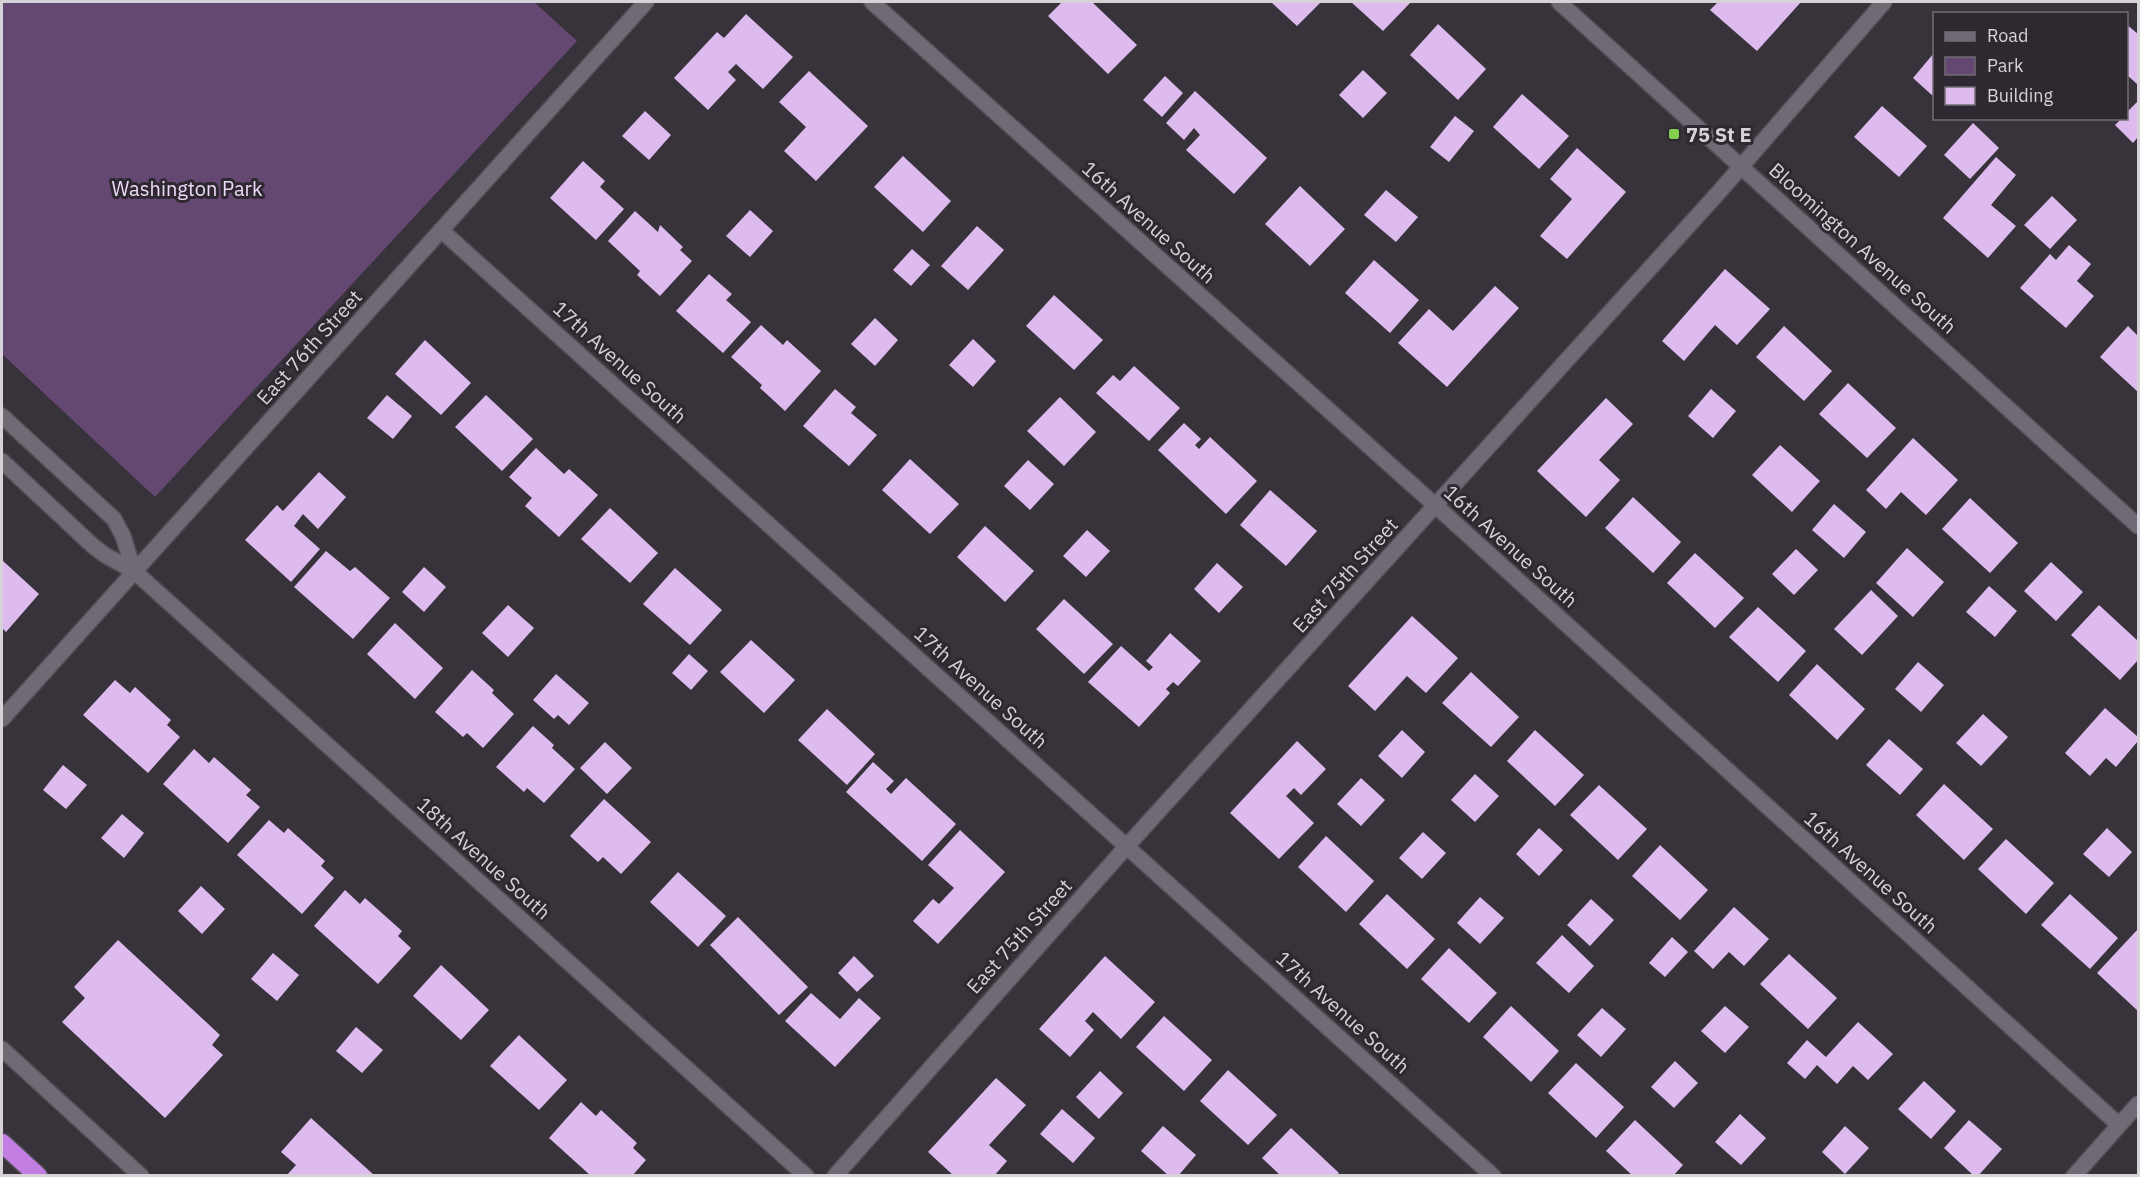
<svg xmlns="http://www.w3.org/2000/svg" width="2140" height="1177" font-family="'IBM Plex Sans',sans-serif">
<rect width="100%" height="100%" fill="#38323b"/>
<!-- green -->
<path fill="#644872" d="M2 2H534L577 41 155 497 2 354Z"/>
<!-- building -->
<g fill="#ddbbef">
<path d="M1062 2H1092L1137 45 1108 74 1048 16Z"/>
<path d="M1273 2H1321L1297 26 1272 3Z"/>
<path d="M1351 2H1411L1383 31Z"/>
<path d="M1718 2H1801L1757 51 1710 10Z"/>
<path d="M746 14 793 57 763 89 736 64 728 72 736 80 708 110 674 78 717 32 724 38Z"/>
<path d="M1438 24 1486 69 1458 100 1410 55Z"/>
<path d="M2126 24 2138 34V85L2126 74Z"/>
<path d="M1934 53V97L1913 78Z"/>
<path d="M1363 70 1387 93 1363 118 1339 95Z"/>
<path d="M809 71 868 126 816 181 784 151 806 127 779 102Z"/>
<path d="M1165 76 1183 93 1162 117 1143 100Z"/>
<path d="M1195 91 1267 158 1234 194 1186 150 1200 135 1194 128 1184 140 1166 123Z"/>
<path d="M1522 94 1569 136 1539 169 1493 127Z"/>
<path d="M2138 101V137L2133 143 2115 125 2122 118H2126V113Z"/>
<path d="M1882 106 1927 146 1899 177 1854 137Z"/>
<path d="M645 111 671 135 649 160 622 136Z"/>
<path d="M1455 116 1474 131 1449 162 1430 147Z"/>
<path d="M1973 123 1999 148 1970 179 1944 155Z"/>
<path d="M1577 148 1626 192 1567 259 1540 236 1572 199 1550 179Z"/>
<path d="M903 156 951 201 923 232 874 187Z"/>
<path d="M1996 157 2016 175 1991 205 2016 226 1988 258 1943 218Z"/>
<path d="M583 161 605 181 600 187 624 209 596 240 550 198Z"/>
<path d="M1300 186 1345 229 1310 266 1265 224Z"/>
<path d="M1386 190 1418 217 1396 242 1364 215Z"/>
<path d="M2052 196 2077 220 2050 249 2024 225Z"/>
<path d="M750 210 773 231 750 257 726 236Z"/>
<path d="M635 211 658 232 660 225 683 247 680 250 692 261 660 296 637 275 640 271 608 241Z"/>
<path d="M977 226 1004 250 968 290 941 266Z"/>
<path d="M2069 245 2091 264 2077 281 2094 296 2066 328 2020 288 2050 254 2056 260Z"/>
<path d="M912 249 930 265 911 286 893 270Z"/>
<path d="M1374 260 1419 300 1390 333 1345 293Z"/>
<path d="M1725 269 1770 309 1737 345 1715 325 1684 361 1662 341Z"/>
<path d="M709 274 732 294 726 300 751 322 723 353 676 311Z"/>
<path d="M1495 286 1519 308 1447 387 1398 343 1429 309 1453 331Z"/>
<path d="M1054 295 1103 340 1074 370 1026 326Z"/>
<path d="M875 318 898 340 875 366 851 344Z"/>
<path d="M761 325 783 345 787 340 821 371 785 411 760 388 762 385 731 357Z"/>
<path d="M1784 326 1832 371 1804 401 1756 357Z"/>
<path d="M2128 326 2138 336V392L2100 357Z"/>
<path d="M973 339 996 361 973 387 949 365Z"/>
<path d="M425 340 471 383 441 415 395 374Z"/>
<path d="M1134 366 1180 408 1149 441 1096 393 1113 375 1120 381Z"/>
<path d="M1848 383 1896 428 1867 458 1819 414Z"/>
<path d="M835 389 856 407 851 413 877 435 849 466 803 426Z"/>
<path d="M1711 389 1736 411 1713 438 1688 416Z"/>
<path d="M387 395 412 416 393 439 367 418Z"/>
<path d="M486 395 533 439 502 471 455 427Z"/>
<path d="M1060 397 1096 432 1064 466 1027 431Z"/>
<path d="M1606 398 1633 424 1599 460 1620 480 1586 517 1537 471Z"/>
<path d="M1184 423 1201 439 1195 445 1199 449 1210 437 1257 481 1226 514 1158 450Z"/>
<path d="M1913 438 1958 480 1926 515 1901 492 1886 509 1866 490Z"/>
<path d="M1780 445 1820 481 1792 512 1752 475Z"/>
<path d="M536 448 564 474 569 469 598 495 559 537 525 506 532 498 509 477Z"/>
<path d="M910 459 959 504 930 534 882 490Z"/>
<path d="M1028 460 1054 484 1030 510 1004 486Z"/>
<path d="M319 472 346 497 318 529 303 514 294 526 320 549 291 582 245 540 277 505 283 511Z"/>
<path d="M1270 490 1317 531 1286 566 1240 525Z"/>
<path d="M1633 497 1681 542 1653 573 1605 528Z"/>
<path d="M1970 498 2018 543 1990 573 1942 529Z"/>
<path d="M1834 504 1866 532 1844 558 1812 530Z"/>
<path d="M610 508 658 553 630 583 581 539Z"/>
<path d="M985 526 1034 571 1005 602 957 557Z"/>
<path d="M1087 530 1110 551 1086 577 1063 556Z"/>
<path d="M1907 548 1944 582 1913 617 1876 583Z"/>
<path d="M1796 549 1818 570 1794 595 1772 574Z"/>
<path d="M326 551 350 571 355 567 390 598 353 639 294 587Z"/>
<path d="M1695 553 1744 598 1715 628 1667 583Z"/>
<path d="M2 560 39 594 6 632 2 628Z"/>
<path d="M2051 562 2083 592 2056 621 2024 591Z"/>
<path d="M1217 563 1243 587 1219 613 1194 589Z"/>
<path d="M424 567 446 587 424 612 402 592Z"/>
<path d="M675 568 722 610 690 645 643 604Z"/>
<path d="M1989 586 2017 611 1995 637 1966 612Z"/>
<path d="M1871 590 1898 616 1862 655 1834 629Z"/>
<path d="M1064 599 1113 644 1084 674 1036 629Z"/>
<path d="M508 605 534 628 508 657 482 633Z"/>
<path d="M2099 605 2138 641V660L2120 680 2071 635Z"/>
<path d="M1758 607 1806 651 1778 682 1729 637Z"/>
<path d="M1412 616 1458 658 1426 693 1407 676 1375 711 1348 686Z"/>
<path d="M395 623 443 668 415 699 367 654Z"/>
<path d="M1170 633 1201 661 1178 686 1173 682 1166 689 1170 693 1139 727 1088 682 1121 646 1149 671 1153 667 1146 661Z"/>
<path d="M751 640 795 680 764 713 720 672Z"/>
<path d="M689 654 708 671 691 690 672 673Z"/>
<path d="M1918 662 1944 685 1921 712 1895 689Z"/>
<path d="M1817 664 1865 709 1837 740 1789 695Z"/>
<path d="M472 670 494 690 492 693 514 714 483 748 467 733 463 737 435 712Z"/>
<path d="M1471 672 1519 717 1491 747 1442 703Z"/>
<path d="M556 674 589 703 569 725 558 715 554 719 533 700Z"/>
<path d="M115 680 130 693 135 687 171 720 167 725 180 737 148 773 83 715Z"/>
<path d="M2105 708 2138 737V741L2116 767 2106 758 2090 776 2065 753Z"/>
<path d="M827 709 875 754 847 785 798 740Z"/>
<path d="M1983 714 2008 737 1981 766 1956 743Z"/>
<path d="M533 726 554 745 552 748 575 769 544 803 527 788 524 792 496 767Z"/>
<path d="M1402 730 1425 752 1402 778 1378 756Z"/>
<path d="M1535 730 1584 775 1555 806 1507 761Z"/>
<path d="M1889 739 1923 769 1900 795 1866 765Z"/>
<path d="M1297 741 1326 769 1301 795 1294 788 1286 796 1314 823 1279 859 1230 813Z"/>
<path d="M605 742 632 768 607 794 580 768Z"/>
<path d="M194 749 209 763 214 757 251 790 246 795 260 807 228 843 163 784Z"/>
<path d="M873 762 894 781 886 789 891 794 906 778 956 824 922 861 846 792Z"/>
<path d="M63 765 87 785 66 809 43 790Z"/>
<path d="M1475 774 1499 796 1475 822 1451 800Z"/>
<path d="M1361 778 1385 800 1361 826 1337 804Z"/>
<path d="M1944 784 1993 829 1964 860 1916 815Z"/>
<path d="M1599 785 1647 829 1618 860 1570 815Z"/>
<path d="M604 799 651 842 621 874 603 857 598 862 570 836Z"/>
<path d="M122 814 144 833 124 858 101 838Z"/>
<path d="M269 820 284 833 288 828 325 861 321 866 334 878 302 914 237 855Z"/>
<path d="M1539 828 1563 850 1539 876 1516 854Z"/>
<path d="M2107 828 2132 852 2109 877 2083 854Z"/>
<path d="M960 830 1005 872 938 944 913 921 933 899 939 904 954 888 928 865Z"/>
<path d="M1423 832 1446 853 1422 879 1399 858Z"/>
<path d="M1326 836 1374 881 1346 912 1298 867Z"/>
<path d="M2006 839 2054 883 2026 914 1978 869Z"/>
<path d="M1660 845 1708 890 1680 920 1632 876Z"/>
<path d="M678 872 726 916 698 947 650 902Z"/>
<path d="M201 886 225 909 202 934 178 911Z"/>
<path d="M345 890 360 904 365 898 402 931 398 936 411 948 378 984 314 926Z"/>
<path d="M1387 894 1435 939 1407 969 1359 924Z"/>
<path d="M2070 894 2118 938 2090 969 2041 925Z"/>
<path d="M1480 897 1504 918 1480 944 1457 923Z"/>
<path d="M1591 899 1614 920 1590 946 1567 925Z"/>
<path d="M1734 907 1769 939 1744 966 1729 952 1713 969 1694 951Z"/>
<path d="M738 917 808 987 779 1015 710 945Z"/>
<path d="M2138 929V1011L2097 973Z"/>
<path d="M1562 935 1594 966 1569 993 1536 963Z"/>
<path d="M1672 937 1688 952 1665 977 1649 963Z"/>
<path d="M118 940 220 1035 212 1045 223 1055 165 1118 62 1022 85 998 74 987Z"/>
<path d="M1449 948 1497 993 1469 1023 1421 979Z"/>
<path d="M273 953 299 975 277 1001 251 979Z"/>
<path d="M1789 954 1837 998 1808 1029 1760 984Z"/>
<path d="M854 956 874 976 857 992 838 973Z"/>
<path d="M1105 956 1155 1002 1121 1039 1093 1012 1085 1021 1094 1030 1070 1057 1039 1029Z"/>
<path d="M441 965 489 1010 461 1040 413 996Z"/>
<path d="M811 993 840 1019 859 998 881 1018 835 1067 785 1021Z"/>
<path d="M1511 1006 1559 1051 1531 1082 1483 1037Z"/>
<path d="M1725 1006 1749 1027 1725 1053 1701 1031Z"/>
<path d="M1602 1008 1626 1029 1601 1057 1577 1035Z"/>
<path d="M1164 1016 1212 1060 1184 1091 1136 1047Z"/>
<path d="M1858 1022 1893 1054 1868 1080 1853 1066 1837 1084 1817 1065 1805 1079 1787 1063 1807 1040 1826 1057Z"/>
<path d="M356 1027 383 1050 362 1073 336 1051Z"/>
<path d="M519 1035 567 1080 539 1110 490 1066Z"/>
<path d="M1675 1061 1698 1083 1674 1108 1651 1087Z"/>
<path d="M1576 1063 1624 1107 1596 1138 1548 1093Z"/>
<path d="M1228 1070 1277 1115 1248 1145 1200 1101Z"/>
<path d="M1100 1071 1123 1093 1099 1119 1076 1097Z"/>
<path d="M996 1078 1026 1105 989 1145 1007 1161 994 1176H954L928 1152Z"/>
<path d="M1924 1081 1956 1111 1931 1139 1898 1109Z"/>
<path d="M581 1102 596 1116 601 1110 637 1143 633 1148 646 1160 632 1176H591L549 1138Z"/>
<path d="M1062 1109 1095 1138 1073 1163 1040 1134Z"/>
<path d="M1740 1114 1766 1138 1741 1165 1715 1142Z"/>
<path d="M311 1118 375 1176H286L296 1165 281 1152Z"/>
<path d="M1635 1120 1683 1165 1673 1176H1633L1606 1151Z"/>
<path d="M1969 1120 2002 1149 1978 1176H1974L1944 1148Z"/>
<path d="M1163 1126 1196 1155 1178 1176H1169L1141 1151Z"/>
<path d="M1845 1126 1869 1148 1845 1174 1822 1152Z"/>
<path d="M1291 1128 1339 1173 1336 1176H1281L1262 1158Z"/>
</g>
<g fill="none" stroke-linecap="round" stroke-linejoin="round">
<!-- street casing -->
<g stroke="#524e55" stroke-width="18">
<g id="street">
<path d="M872 2 1436 506 2119 1125"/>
<path d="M441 230 1493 1176"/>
<path d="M134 571 806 1176"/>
<path d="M835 1176 1127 846 1719 192 1884 2"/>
<path d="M2074 1176 2138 1104"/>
</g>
</g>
<!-- secondary casing -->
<g stroke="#524e55" stroke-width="18">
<g id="secondary">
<path d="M1559 2 2138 526"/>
<path d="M2 416 114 519 123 536 134 571"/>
<path d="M2 461 93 546 105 555 134 571"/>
<path d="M2 719 646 2"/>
<path d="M2 1049 141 1176"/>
</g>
</g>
<!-- highway casing -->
<g stroke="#524e55" stroke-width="21">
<path id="highway" d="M2 1143 38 1176"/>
</g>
<!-- street -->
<use href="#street" stroke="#706a74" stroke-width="15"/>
<!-- secondary -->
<use href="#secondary" stroke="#706a74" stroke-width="15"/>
<!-- highway -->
<use href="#highway" stroke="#c27ee2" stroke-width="18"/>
</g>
<!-- markers -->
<rect fill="#84cf4d" stroke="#2e2831" stroke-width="2" x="1668" y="128" width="12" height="12" rx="3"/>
<g text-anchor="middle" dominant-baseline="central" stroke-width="6" stroke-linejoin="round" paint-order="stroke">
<!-- poi labels -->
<g font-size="20" font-weight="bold" fill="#d6d2d8" stroke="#2e2831" text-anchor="start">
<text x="1686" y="134">75 St E</text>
</g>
<!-- park labels -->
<g font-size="20" fill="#ecd9f6" stroke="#2e2831">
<text x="187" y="188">Washington Park</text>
</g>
<!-- street labels -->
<g font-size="20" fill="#d6d2d8" stroke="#2e2831">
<text transform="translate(1149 222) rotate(42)">16th Avenue South</text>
<text transform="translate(1863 248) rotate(42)">Bloomington Avenue South</text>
<text transform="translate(309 347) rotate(-48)">East 76th Street</text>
<text transform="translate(620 362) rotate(42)">17th Avenue South</text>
<text transform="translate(1511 546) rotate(42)">16th Avenue South</text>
<text transform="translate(1345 575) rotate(-48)">East 75th Street</text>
<text transform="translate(981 687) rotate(42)">17th Avenue South</text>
<text transform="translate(484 858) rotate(42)">18th Avenue South</text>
<text transform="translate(1871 872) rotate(42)">16th Avenue South</text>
<text transform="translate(1019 936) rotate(-48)">East 75th Street</text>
<text transform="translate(1343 1012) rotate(42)">17th Avenue South</text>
</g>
</g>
<!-- border -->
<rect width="2140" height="1177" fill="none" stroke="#d6d2d8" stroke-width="6"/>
<!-- legend -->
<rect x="1933" y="12" width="195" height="108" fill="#2e2831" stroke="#716c74" stroke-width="1.5"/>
<rect x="1945" y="32" width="30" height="9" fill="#706a74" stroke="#716c74" stroke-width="1.5"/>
<text x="1987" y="42" font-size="18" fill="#d6d2d8">Road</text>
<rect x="1945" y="57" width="30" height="18" fill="#644872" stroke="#716c74" stroke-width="1.5"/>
<text x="1987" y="72" font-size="18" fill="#d6d2d8">Park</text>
<rect x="1945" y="87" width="30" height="18" fill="#ddbbef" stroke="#716c74" stroke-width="1.5"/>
<text x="1987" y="102" font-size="18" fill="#d6d2d8">Building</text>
</svg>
